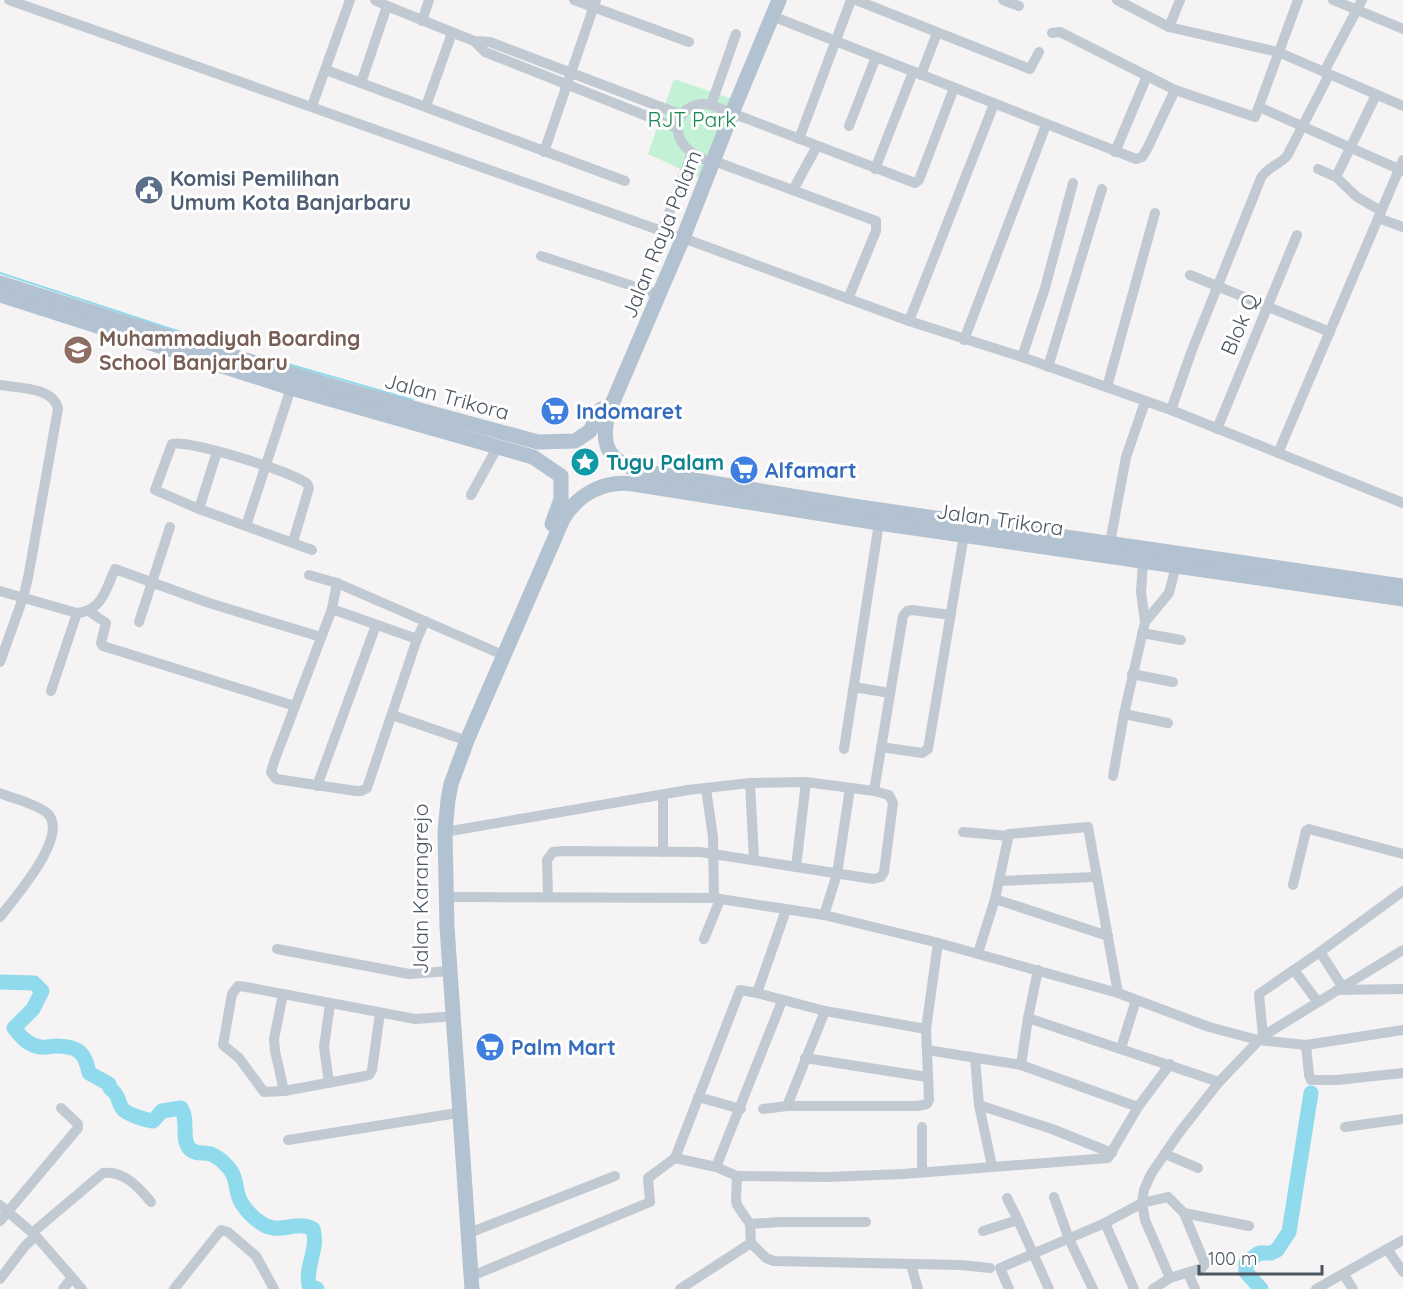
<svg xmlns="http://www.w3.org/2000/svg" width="1403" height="1289" font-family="Quicksand,sans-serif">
<rect width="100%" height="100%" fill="#f5f3f3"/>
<!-- green -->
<path fill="#c3f1d5" d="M674 79 732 99 700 178 648 154Z"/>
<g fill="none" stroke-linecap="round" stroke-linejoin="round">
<!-- stream -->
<g stroke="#90daee" stroke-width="2">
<path d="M0 273 202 339"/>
<path d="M260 356 413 400"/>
</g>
<!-- river -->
<g stroke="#90daee" stroke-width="15">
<path d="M0 982 34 983 42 991 33 1009 14 1028C21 1037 28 1045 40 1047 45 1048 51 1046 55 1046 77 1046 85 1051 89 1073L109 1084 110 1088C121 1098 116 1098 122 1108 125 1114 146 1120 153 1121L162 1111 181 1108C189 1120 181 1137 189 1148 195 1155 203 1152 211 1154 215 1156 223 1161 226 1165 239 1177 234 1190 241 1202 246 1211 256 1220 264 1225 282 1234 296 1220 313 1229 319 1249 305 1266 309 1285L317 1289"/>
<path d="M1261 1289 1246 1272V1263L1259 1253H1271L1277 1250 1289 1232 1311 1093"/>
</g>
<!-- minor -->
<g stroke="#c1cad2" stroke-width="10">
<path d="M9 0 676 236"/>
<path d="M375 0 387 6"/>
<path d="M574 0 689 42"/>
<path d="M856 0 1030 69 1039 52"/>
<path d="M1003 0 1019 6"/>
<path d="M1117 0 1169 27 1278 52 1403 106"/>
<path d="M1333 0 1403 29"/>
<path d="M772 16 1136 159 1142 157 1147 149 1175 90"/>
<path d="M422 21 429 0"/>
<path d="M1169 27 1180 0"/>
<path d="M1052 33 1060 32 1072 38 1175 90 1255 117 1298 0"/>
<path d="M474 41 485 52 677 128"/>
<path d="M326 70 625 181"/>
<path d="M1324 72 1362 0"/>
<path d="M921 75 937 33"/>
<path d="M361 83 387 6 474 41 490 42 682 115"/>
<path d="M711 105 736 34"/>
<path d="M312 106 350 0"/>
<path d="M426 106 452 33"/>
<path d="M1259 107 1403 171"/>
<path d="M849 126 876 57"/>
<path d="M799 139 851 0"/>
<path d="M544 152 596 0"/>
<path d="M1115 152 1147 76"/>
<path d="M706 160C696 156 685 150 680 139 671 117 690 100 711 105L915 183 919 180 954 88"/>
<path d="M714 161 876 221V231L848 299"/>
<path d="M875 169 913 72"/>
<path d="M1318 169 1336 177 1357 197 1381 211"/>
<path d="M1336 177 1376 95"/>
<path d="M793 190 817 146"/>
<path d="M1378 218 1403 227"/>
<path d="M662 231 692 153"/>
<path d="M683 238 909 321 1022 357 1171 410 1403 503"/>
<path d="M541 256 651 292"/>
<path d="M1190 275 1330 332"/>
<path d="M909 321 994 104"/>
<path d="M964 340 1046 125"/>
<path d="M1022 357 1045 288 1073 183"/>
<path d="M1048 367 1102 189"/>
<path d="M0 385C18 388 54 387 58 409L28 578 23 598 0 662"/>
<path d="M1107 387 1155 213"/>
<path d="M1171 410 1192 350 1261 178C1267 167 1279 165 1287 156L1329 75"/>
<path d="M1217 429 1297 235"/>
<path d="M1278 453 1403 160"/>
<path d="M471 495 498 446"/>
<path d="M199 509 217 452"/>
<path d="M246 526 291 388"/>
<path d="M293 542 309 488C307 483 308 484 303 481 287 471 188 439 172 444L155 490 199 509 312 550"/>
<path d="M1110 543 1126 457 1145 402"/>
<path d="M309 575 337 583 332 609 275 759 271 772 276 779 356 791H361L367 788 417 639 425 621"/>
<path d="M337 583 496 652"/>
<path d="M0 591 77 613C102 611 106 589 115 569L209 603 321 637"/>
<path d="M332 609 417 639"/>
<path d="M90 612 106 623 101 643 103 646 295 706"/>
<path d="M139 622 170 527"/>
<path d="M1145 622 1169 593 1176 566"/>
<path d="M1142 633 1181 640"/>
<path d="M1132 674 1173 682"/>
<path d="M854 687 890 693"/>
<path d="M51 691 77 613"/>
<path d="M1124 714 1168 723"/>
<path d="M392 715 459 738"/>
<path d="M881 747 922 753 928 749 964 535"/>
<path d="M844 749 879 523"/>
<path d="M1113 776 1124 714 1145 622 1141 592 1143 562"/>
<path d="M750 783 754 860"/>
<path d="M317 786 376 625"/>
<path d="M706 789 713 837 714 898"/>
<path d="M0 793C14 799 35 803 47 813 71 835 14 898 0 917"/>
<path d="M663 795V852"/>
<path d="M445 832 688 790 750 783 806 782 874 791"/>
<path d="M963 832 1008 836"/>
<path d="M796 867 806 782"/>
<path d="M999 881 1096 877"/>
<path d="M1293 885 1306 831 1309 829 1403 854"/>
<path d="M446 897 714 898 824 915 935 942 1118 993 1209 1027 1258 1040 1306 1045 1403 1030"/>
<path d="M548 897 547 860 553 852 563 851 700 852 873 879 881 877 884 872 893 803 889 795 874 791 903 616 907 611 912 610 951 615"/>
<path d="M995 899 1108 936"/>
<path d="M824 915 837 874 850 788"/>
<path d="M704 939 720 900"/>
<path d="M277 949 409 974 450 971"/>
<path d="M1320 952 1342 986"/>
<path d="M978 953 995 899 1009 834 1088 827 1118 993"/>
<path d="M1294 970 1317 1001"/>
<path d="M1337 990 1403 989"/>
<path d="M757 993 786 910"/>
<path d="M283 994 274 1039 275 1051 284 1091"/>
<path d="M380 1013 372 1070 369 1075 365 1076 284 1091 264 1092 239 1058 223 1045 232 994 238 986 246 987 415 1019 444 1017"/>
<path d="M1028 1018 1219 1082"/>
<path d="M1263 1036 1259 994 1320 952 1403 891"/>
<path d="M1306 1045 1309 1075 1311 1080H1337L1403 1073"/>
<path d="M1121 1048 1136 1000"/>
<path d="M927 1050 1021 1065 1138 1107"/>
<path d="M805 1058 927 1077"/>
<path d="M975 1058 979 1105 992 1166"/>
<path d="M1021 1065 1028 1018 1038 970"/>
<path d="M329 1083 324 1047 330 1004"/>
<path d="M698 1097 741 1109"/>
<path d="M979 1105 1052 1129 1112 1153"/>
<path d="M787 1106 825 1011"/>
<path d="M763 1109 787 1106H917L927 1104 929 1100 926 1029 938 943"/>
<path d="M1345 1127 1403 1119"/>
<path d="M288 1140 451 1114"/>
<path d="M1165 1154 1198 1168"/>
<path d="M675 1158 716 1167 737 1176 736 1200 737 1205 750 1224 751 1243 680 1289"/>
<path d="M716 1167 782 1001"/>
<path d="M922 1172V1127"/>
<path d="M737 1176 828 1177 903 1174 1108 1158 1138 1107 1170 1064"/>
<path d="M1054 1197 1069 1239 1093 1289"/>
<path d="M1007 1198 1018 1220"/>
<path d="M0 1205 36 1236 82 1289"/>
<path d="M0 1221 78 1128V1124L61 1108"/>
<path d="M1105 1223 1134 1289"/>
<path d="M750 1224 780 1222H866"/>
<path d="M983 1231 1018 1220 1049 1289"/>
<path d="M32 1233 103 1173C124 1170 139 1188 151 1202"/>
<path d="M469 1233 615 1176"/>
<path d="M751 1243 766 1258 774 1261 961 1265 990 1268"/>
<path d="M1387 1249 1403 1272"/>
<path d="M911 1265 918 1289"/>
<path d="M1188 1273 1195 1289"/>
<path d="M1344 1275 1353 1289"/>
<path d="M472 1276 650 1202 648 1178 675 1158 740 990 757 993 825 1011 926 1029"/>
<path d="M1170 1278 1145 1220 1142 1203 1144 1190 1151 1174 1179 1133 1219 1082 1263 1036 1403 950"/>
<path d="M0 1279 25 1246 36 1236"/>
<path d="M63 1289 72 1278"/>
<path d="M174 1289 221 1230 228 1232 256 1256 274 1289"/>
<path d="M1009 1289 1000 1268 1105 1223 1142 1203 1168 1197 1184 1213 1249 1226"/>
<path d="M1153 1289 1170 1278 1202 1268 1205 1264 1184 1213"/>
<path d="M1316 1289 1403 1240"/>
</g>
<!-- primary -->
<g stroke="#b3c2d1" stroke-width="15">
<path d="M779 0 732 113 683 238 609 411C600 444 606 460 640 471L853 506 1403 586"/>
<path d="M0 283 182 341 339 388 538 442 575 441 590 431 601 409"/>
<path d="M0 295 291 388 533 457 561 476V499L552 524"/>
<path d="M472 1289 447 927 445 832 448 800 451 784 468 738 563 519C578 494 604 480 633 484L879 523 1403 599"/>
</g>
</g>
<!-- icons -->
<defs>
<g id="civic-disc" transform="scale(1.5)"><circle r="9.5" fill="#5c6f8a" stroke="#fff"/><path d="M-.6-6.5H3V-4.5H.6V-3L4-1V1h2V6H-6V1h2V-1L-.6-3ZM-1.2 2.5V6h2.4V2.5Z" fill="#fff"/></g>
<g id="school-disc" transform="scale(1.5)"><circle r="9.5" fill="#8d6e63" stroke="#fff"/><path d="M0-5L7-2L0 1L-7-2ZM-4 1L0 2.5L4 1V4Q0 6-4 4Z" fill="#fff"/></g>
<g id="supermarket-disc" transform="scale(1.5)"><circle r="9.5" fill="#3f7fe0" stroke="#fff"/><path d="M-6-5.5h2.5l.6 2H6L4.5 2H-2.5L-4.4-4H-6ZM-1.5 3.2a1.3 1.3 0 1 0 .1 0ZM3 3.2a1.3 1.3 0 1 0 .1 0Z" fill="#fff"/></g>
<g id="sight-disc" transform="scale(1.5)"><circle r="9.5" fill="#0f9aa8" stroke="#fff"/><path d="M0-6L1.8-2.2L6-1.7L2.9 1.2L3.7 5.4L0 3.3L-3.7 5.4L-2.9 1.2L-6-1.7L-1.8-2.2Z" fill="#fff"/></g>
</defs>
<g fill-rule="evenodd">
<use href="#civic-disc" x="149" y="190"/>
<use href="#school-disc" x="78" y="350"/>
<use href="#supermarket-disc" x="555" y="411"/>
<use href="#sight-disc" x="585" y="462"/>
<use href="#supermarket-disc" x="744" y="470"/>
<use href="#supermarket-disc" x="490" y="1047"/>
</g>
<g text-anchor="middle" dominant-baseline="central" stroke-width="6" stroke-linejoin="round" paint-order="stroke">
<!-- park labels -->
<g font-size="21" fill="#17864f" stroke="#fff">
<text x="692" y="119">RJT Park</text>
</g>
<!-- service labels -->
<g font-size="21" font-weight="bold" fill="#4e5e75" stroke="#fff" text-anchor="start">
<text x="170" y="178">Komisi Pemilihan<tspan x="170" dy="24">Umum Kota Banjarbaru</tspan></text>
</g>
<!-- street labels -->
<g font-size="21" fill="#4a5661" stroke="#fff">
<text transform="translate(661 234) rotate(-68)">Jalan Raya Palam</text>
<text transform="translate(1239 324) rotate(-67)">Blok Q</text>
<text transform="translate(447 396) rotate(15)">Jalan Trikora</text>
<text transform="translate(1000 519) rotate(8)">Jalan Trikora</text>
<text transform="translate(420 889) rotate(-90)">Jalan Karangrejo</text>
</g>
<!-- education labels -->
<g font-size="21" font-weight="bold" fill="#785e54" stroke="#fff" text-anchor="start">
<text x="99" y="338">Muhammadiyah Boarding<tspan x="99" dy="24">School Banjarbaru</tspan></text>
</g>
<!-- shop labels -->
<g font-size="21" font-weight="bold" fill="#366cbe" stroke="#fff" text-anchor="start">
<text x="576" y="411">Indomaret</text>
<text x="765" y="470">Alfamart</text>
<text x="511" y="1047">Palm Mart</text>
</g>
<!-- culture labels -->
<g font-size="21" font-weight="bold" fill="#0d838f" stroke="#fff" text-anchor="start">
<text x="606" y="462">Tugu Palam</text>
</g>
</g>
<!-- scale -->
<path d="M1199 1265v9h123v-9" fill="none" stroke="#4a5661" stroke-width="3"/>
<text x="1208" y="1265" font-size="18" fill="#4a5661" stroke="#ffffff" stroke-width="4.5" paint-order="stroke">100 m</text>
</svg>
